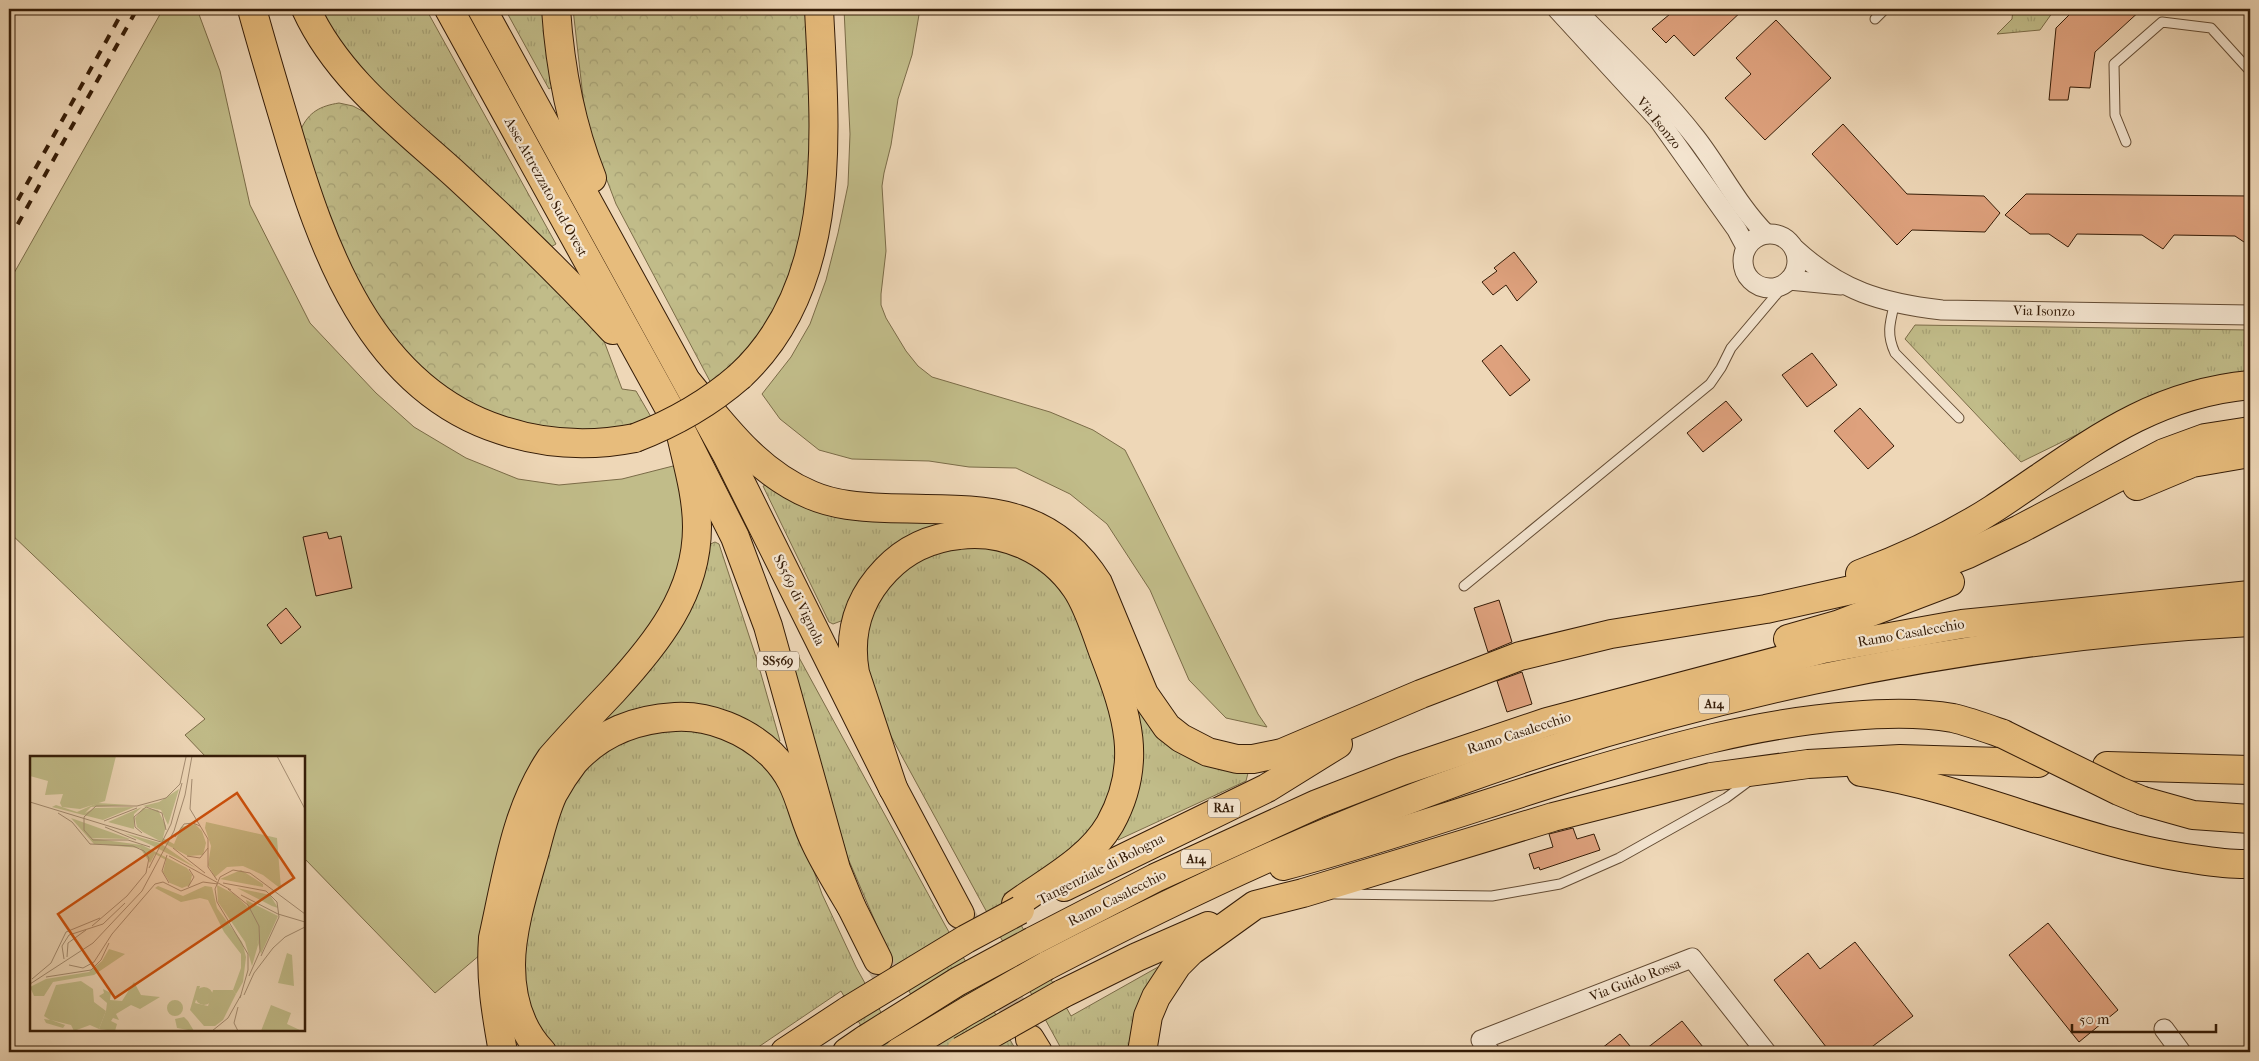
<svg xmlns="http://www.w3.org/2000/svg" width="2259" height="1061" font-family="'IM FELL French Canon',serif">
<defs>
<pattern id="grass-tufts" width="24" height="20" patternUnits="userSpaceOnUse" patternTransform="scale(1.25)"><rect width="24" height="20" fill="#c1bc89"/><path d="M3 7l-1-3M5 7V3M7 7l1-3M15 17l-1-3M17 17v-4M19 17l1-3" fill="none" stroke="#a6a175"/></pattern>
<pattern id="forest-crowns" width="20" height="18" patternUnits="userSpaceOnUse" patternTransform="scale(1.25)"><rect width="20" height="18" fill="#c1bc89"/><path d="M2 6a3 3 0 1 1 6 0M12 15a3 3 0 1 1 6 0" fill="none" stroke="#a6a175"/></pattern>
</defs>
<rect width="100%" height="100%" fill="#eed7b7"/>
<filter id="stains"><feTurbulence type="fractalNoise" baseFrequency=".004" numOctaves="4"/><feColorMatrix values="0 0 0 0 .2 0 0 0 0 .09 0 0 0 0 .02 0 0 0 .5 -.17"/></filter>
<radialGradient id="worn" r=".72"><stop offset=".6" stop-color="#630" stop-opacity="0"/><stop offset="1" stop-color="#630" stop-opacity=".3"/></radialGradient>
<!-- grass -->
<g fill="url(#grass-tufts)" stroke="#7b6c48">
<path d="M315 9H426L556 244 549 248 373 88Z"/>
<path d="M505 9H544L552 87 549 89Z"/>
<path d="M2013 9H2055L2040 30 1997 34 2012 19Z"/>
<path d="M1915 325 2250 330V374L2231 373 2152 398 2021 462 1905 339Z"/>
<path d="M767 485 977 521 949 524 841 621 833 624 829 622 763 486Z"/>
<path d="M715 542 719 544 757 660 780 741 776 742 726 714 572 751 708 545Z"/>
<path d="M944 548C959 548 984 544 998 548 1030 556 1056 578 1073 606L1115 709 1118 773 1092 833 1048 873 1004 894 1071 1016 1158 967 1160 969 1132 1052H1063L874 705 864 680 867 619 898 571Z"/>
<path d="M796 652 945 925 1017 1052H942L890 956 847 856 789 653Z"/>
<path d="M1134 703 1248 773 1246 781 1118 840 1115 835Z"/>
<path d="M662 728 701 730 739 743 773 770 805 846 822 894 856 967 903 1052H876L841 991 751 1052H552L525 1008 522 945 557 814C571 784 591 757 621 741 633 735 649 732 662 728Z"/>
</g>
<!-- forest -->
<g fill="url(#forest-crowns)" stroke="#7b6c48">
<path d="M573 9H808L814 91 805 234 770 329 713 387 616 204 595 149 584 106Z"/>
<path d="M339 103 353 106 374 117 557 286 581 312 604 341 622 389 636 391 654 422 608 434 507 426 414 372 337 255 301 129C309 112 320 106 339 103Z"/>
</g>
<!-- green -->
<g fill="#c1bc89" stroke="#7b6c48">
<path d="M163 9H197L220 71 250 205 310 323 376 393 414 427 466 458 518 479 559 485 622 479 677 465 685 507 680 576 637 646 481 954 435 993 304 858V757H206L185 735 205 719 9 532V282Z"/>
<path d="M844 9H920L912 55 898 99 891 145 884 173 882 186 886 251 881 294V305L886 318 906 351 918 366 932 377 1050 412 1093 430 1125 450 1258 714 1267 727 1226 718 1189 680 1150 590 1107 524 1070 494 1016 468 969 467 929 461 852 459 819 450 780 419 762 394 791 357 810 324 826 280 838 233 848 185 850 134Z"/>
</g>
<!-- building -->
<g fill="#dea17d" stroke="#351c07">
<path d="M1676 9H1744L1694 56 1674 35 1666 43 1652 29Z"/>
<path d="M2075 9H2142L2095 52 2090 88 2070 87 2068 100H2049L2056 28Z"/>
<path d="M1776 20 1831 78 1765 140 1725 98 1751 74 1736 58Z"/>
<path d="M1843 124 1907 194 1984 196 2000 213 1985 232 1912 230 1897 245 1812 154Z"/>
<path d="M2026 194 2250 196V246L2235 236 2174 235 2163 249 2142 235 2077 234 2068 247 2049 234H2030L2005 215Z"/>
<path d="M1514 252 1537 282 1517 301 1506 285 1493 295 1482 282 1497 271 1494 268Z"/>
<path d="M1501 345 1530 380 1510 396 1482 361Z"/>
<path d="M1812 353 1837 385 1807 407 1782 375Z"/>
<path d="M1726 401 1742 420 1703 452 1687 433Z"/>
<path d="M1860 408 1894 446 1868 469 1834 431Z"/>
<path d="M327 532 329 539 341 536 352 588 316 596 303 537Z"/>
<path d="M1499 600 1512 642 1488 652 1474 608Z"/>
<path d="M286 608 301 627 281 644 267 625Z"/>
<path d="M1522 672 1532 704 1507 712 1497 681Z"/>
<path d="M1573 828 1577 839 1594 834 1600 850 1540 870 1539 867 1534 869 1529 854 1553 847 1549 834Z"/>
<path d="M2048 923 2118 1010 2079 1042 2009 955Z"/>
<path d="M1855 942 1913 1016 1865 1052H1830L1774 980 1808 953 1820 969Z"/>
<path d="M1682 1021 1707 1052H1642Z"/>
<path d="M1620 1034 1635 1052H1597Z"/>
</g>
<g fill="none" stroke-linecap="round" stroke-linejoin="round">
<!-- trunk-tunnel -->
<g stroke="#c9b294" stroke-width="28" stroke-dasharray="28 14" stroke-linecap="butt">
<path d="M962 916 1030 1038"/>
<path d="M880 964 929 1052"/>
</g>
<!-- service casing -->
<g stroke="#634b33" stroke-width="11">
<g id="service">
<path d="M1875 19 1883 11"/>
<path d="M2126 142 2115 115 2114 64 2162 22 2211 28 2250 71"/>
<path d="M1895 302C1890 322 1886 334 1895 353L1959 418"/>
<path d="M1464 586 1710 384 1721 368 1731 348 1786 283"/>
<path d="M1335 894 1492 896 1560 884 1619 858 1726 798 1749 781"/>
</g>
</g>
<!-- minor casing -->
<g stroke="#634b33" stroke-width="21">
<g id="minor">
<path d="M1557 9 1658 119 1737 230 1746 247"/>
<path d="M1575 9C1616 51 1660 92 1696 138 1720 169 1738 206 1766 234"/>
<circle cx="1770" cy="261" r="27"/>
<path d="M1795 249C1841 291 1881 303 1942 310L2250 315"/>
<path d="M1789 280 1841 285"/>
<path d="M2164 1029 2181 1052"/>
<path d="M1490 1052 1481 1040 1692 958 1766 1052"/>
</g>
</g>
<!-- trunk casing -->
<g stroke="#351c07" stroke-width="30">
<g id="trunk">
<path d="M252 9C263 49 275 89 287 129 322 248 370 388 501 430 546 445 589 447 635 438"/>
<path d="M306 9C338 79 402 126 458 177 511 226 563 276 613 330"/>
<path d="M449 9 679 426 735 537 768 626 836 869 851 906 878 960"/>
<path d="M482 9 727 455 893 788 960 914"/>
<path d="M556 9C560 68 570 123 592 178"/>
<path d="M740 376C840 283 825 132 819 9"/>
<path d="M1030 1039 1038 1052"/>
</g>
</g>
<!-- motorway casing -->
<g stroke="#351c07" stroke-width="30">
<g id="motorway">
<path d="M689 384C724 427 758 473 811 495 834 505 860 507 885 508 971 511 1046 500 1098 583L1144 694 1167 727 1181 738 1208 752 1237 759H1253L1282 753 1421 694 1520 656 1611 634 1766 609 1909 577 1968 554 2020 529 2164 453 2205 438 2250 431"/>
<path d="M2137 486 2192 463 2250 453"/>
<path d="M1860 574C1906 557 1951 536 1993 509 2079 453 2143 395 2250 385"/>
<path d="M1788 639 1837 625 1950 582"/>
<path d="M2107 766 2250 770"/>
<path d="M1861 772C1973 789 2075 841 2186 858 2207 861 2229 865 2250 864"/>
<path d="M893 788 855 673C848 634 858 599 886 570 906 549 930 538 959 535 1004 529 1050 550 1076 588 1089 607 1096 633 1104 654 1127 714 1144 763 1110 824 1089 860 1049 880 1016 904"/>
<path d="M2143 801 2193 815 2250 819"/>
<path d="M1283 866C1381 840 1478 806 1575 776 1666 749 1756 723 1851 716 1884 713 1920 712 1953 718 1970 722 1986 728 2003 734"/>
<path d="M1064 887 1267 788 1338 744"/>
<path d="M1033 941 1155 878 1317 804 1402 771 1547 722 1823 649 1962 624 2250 595"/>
<path d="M1046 966C1159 907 1273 852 1392 806 1665 699 1957 638 2250 622"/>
<path d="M1062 994 1137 957 1208 926"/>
<path d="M503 1052C496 1013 490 978 493 938 507 876 515 811 551 758 571 735 592 713 613 691 656 644 697 594 697 527 697 493 686 459 679 426"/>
<path d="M542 1052C520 1029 511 997 511 965 511 929 525 886 535 851 540 832 545 811 553 794 559 783 567 771 574 762 600 733 636 719 675 717 709 715 746 730 771 754 801 783 799 810 816 844 826 865 839 886 851 906"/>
<path d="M785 1052 849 1010"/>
<path d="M847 1052 866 1039"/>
<path d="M1142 1052 1148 1016 1156 997 1177 965 1191 951 1255 905 1303 893 1553 817 1711 777 1808 764 1900 759 2038 763"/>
</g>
</g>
<!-- service -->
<use href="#service" stroke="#f4e5d0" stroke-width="9"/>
<!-- minor -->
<use href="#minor" stroke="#f4e5d0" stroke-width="19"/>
<!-- trunk -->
<use href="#trunk" stroke="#e7bc7c" stroke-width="28"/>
<!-- motorway -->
<use href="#motorway" stroke="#e7bc7c" stroke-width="28"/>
<!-- rail -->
<g stroke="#351c07" stroke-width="4" stroke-dasharray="9 9" stroke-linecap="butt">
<path d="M9 216 124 9"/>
<path d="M9 240 137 9"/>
</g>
<!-- trunk-bridge casing -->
<g stroke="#351c07" stroke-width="30" stroke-linecap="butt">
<path id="trunk-bridge" d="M635 438C674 423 708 404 740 376"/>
</g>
<!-- motorway-bridge casing -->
<g stroke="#351c07" stroke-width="30" stroke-linecap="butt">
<g id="motorway-bridge">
<path d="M2003 734 2119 791 2143 801"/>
<path d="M849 1010 966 939 1020 910"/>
<path d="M866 1039 957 982 1033 941"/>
<path d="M961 1051 1062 994"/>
<path d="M899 1052 967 1011 1046 966"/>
</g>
</g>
<!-- trunk-bridge -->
<use href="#trunk-bridge" stroke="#e7bc7c" stroke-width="28"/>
<!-- motorway-bridge -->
<use href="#motorway-bridge" stroke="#e7bc7c" stroke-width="28"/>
</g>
<g text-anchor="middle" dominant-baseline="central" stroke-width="4.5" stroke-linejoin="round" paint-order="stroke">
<!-- shield labels -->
<g fill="#f4e5d0" stroke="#6e5843" stroke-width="1">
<rect x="757" y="651.5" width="42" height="19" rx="4"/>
<rect x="1699" y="694.5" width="30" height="19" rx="4"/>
<rect x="1208" y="798.5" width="32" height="19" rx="4"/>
<rect x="1181" y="849.5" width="30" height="19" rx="4"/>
</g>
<g font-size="12" font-weight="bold" fill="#351c07">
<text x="778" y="661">SS569</text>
<text x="1714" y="704">A14</text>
<text x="1224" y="808">RA1</text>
<text x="1196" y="859">A14</text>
</g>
<!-- street labels -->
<g font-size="14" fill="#351c07" stroke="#f4e5d0">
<text transform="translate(1659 123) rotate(51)">Via Isonzo</text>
<text transform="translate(546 187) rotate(61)">Asse Attrezzato Sud-Ovest</text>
<text transform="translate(2044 311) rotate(1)">Via Isonzo</text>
<text transform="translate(799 600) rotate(64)">SS569 di Vignola</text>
<text transform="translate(1911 633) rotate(-10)">Ramo Casalecchio</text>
<text transform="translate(1519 733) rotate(-18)">Ramo Casalecchio</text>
<text transform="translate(1101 869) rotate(-27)">Tangenziale di Bologna</text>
<text transform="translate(1117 898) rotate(-27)">Ramo Casalecchio</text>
<text transform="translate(1635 980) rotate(-21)">Via Guido Rossa</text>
</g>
</g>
<!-- overview -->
<g transform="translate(30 756)">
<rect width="275" height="275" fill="#eed7b7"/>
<path d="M149 33 138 69 131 54 113 50 129 46ZM67 47 102 49 61 51 55 57 65 52 104 51 73 64 22 51 26 49 47 56ZM112 51 104 58V73L78 66ZM113 52 128 54 136 70 133 82 144 88 151 71 165 68 172 75 176 87 173 99 158 100 113 76 107 71 105 62ZM41 62 100 83 59 82 112 89 157 112 162 119 160 129 152 132 140 127 133 116 136 104 125 98 120 107 110 92 64 88ZM94 77 130 87 166 112 121 89ZM207 132 240 139 248 152 242 150ZM216 144 248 160 231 198ZM79 193 95 198 64 219 23 226 14 240H4L0 231 16 223 59 216 72 205ZM104 226 111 239 130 241 110 253 101 249 86 258 89 264 83 262 81 265 87 268 85 275 69 273 76 255 77 247 69 240 74 237 73 233 81 237 80 244 92 245ZM167 230H170L165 247 178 250 183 234H203L206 238 193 264 185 270H174L160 254ZM137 252a8 8 0 1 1 16 0a8 8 0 1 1-16 0ZM154 261 158 265 164 275 147 272 145 263Z" fill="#c1bc89"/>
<path d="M211 114 233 128V131L190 123ZM187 129 204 138 219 152 226 168 228 189 222 210 215 186 188 146Z" fill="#c1bc89"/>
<path d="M241 249 261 257 257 268 272 275H231Z" fill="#c1bc89"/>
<path d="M0 0H86L75 45 50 53 32 51 30 47 33 38 15 39 18 25 0 20ZM176 66 247 82 251 133 233 119 213 110 197 111 185 121 178 109 181 90 175 72ZM128 130 153 140 175 130 182 131 187 152 212 186 216 201 213 226 206 238 203 234 211 212V198L194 176 178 144 170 142 151 146 125 132ZM257 197 262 199 264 230 248 227ZM51 225 63 233 64 246 76 255 69 273 60 269 44 275 41 269 21 264 35 269 33 272 16 267 14 263 20 264 14 260 26 229ZM165 240a9 9 0 1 1 18 0a9 9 0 1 1-18 0Z" fill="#c1bc89"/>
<path fill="none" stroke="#a48c71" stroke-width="1" d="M247 0 275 53M162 23 160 53 178 83V111L187 124M0 46 131 86M28 57 42 66 60 88 103 90 114 95 119 102 116 117 97 140 62 170M74 65 107 52M75 71 106 84M112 77 105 71 104 61 116 51 132 57 136 74M145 81 154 68 163 67 170 70M120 91 98 84H63L54 74V61L66 50H107L136 42 150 28 156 1M143 92 175 117M137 99 132 115 139 127M139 100 201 134M157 100 170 102 178 92M119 112 141 68 152 27M193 127 236 135 247 146 249 161 231 200M158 131 164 121 159 113M198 133 218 149 229 170 230 195 219 220M211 139 248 158 275 166M37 201 38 187 56 174M34 203 32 190 39 179 73 168 95 147M39 209 53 212 64 206 82 178 125 128 133 126 151 135 173 126 188 128M16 221 61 214 71 204 79 187M2 223 21 207 36 176 70 162M0 228 63 187 112 135 144 75 155 39 162 0M214 239 224 217 243 192 255 181 275 171M210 242 218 214V198L187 146 185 133 190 121 203 114 220 117 275 158M182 275 198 262 211 239M208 275 204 267 208 251"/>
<path fill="#cd500b" fill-opacity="0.15" stroke="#cd500b" stroke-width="2.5" d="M207 37 264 122 85 242 28 158Z"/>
<rect width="275" height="275" fill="none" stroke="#351c07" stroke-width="2.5"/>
</g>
<!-- margin -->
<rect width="2259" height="1061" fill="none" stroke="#eed7b7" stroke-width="30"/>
<rect x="10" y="10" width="2239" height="1041" fill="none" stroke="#351c07" stroke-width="2.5"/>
<rect x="15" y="15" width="2229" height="1031" fill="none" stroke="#351c07"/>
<!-- scale -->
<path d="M2072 1024v8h144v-8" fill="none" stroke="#351c07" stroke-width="2.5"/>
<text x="2079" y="1024" font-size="15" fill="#351c07" stroke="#f4e5d0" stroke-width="4" paint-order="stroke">50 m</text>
<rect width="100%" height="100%" filter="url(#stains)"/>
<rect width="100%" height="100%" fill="url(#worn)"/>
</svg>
